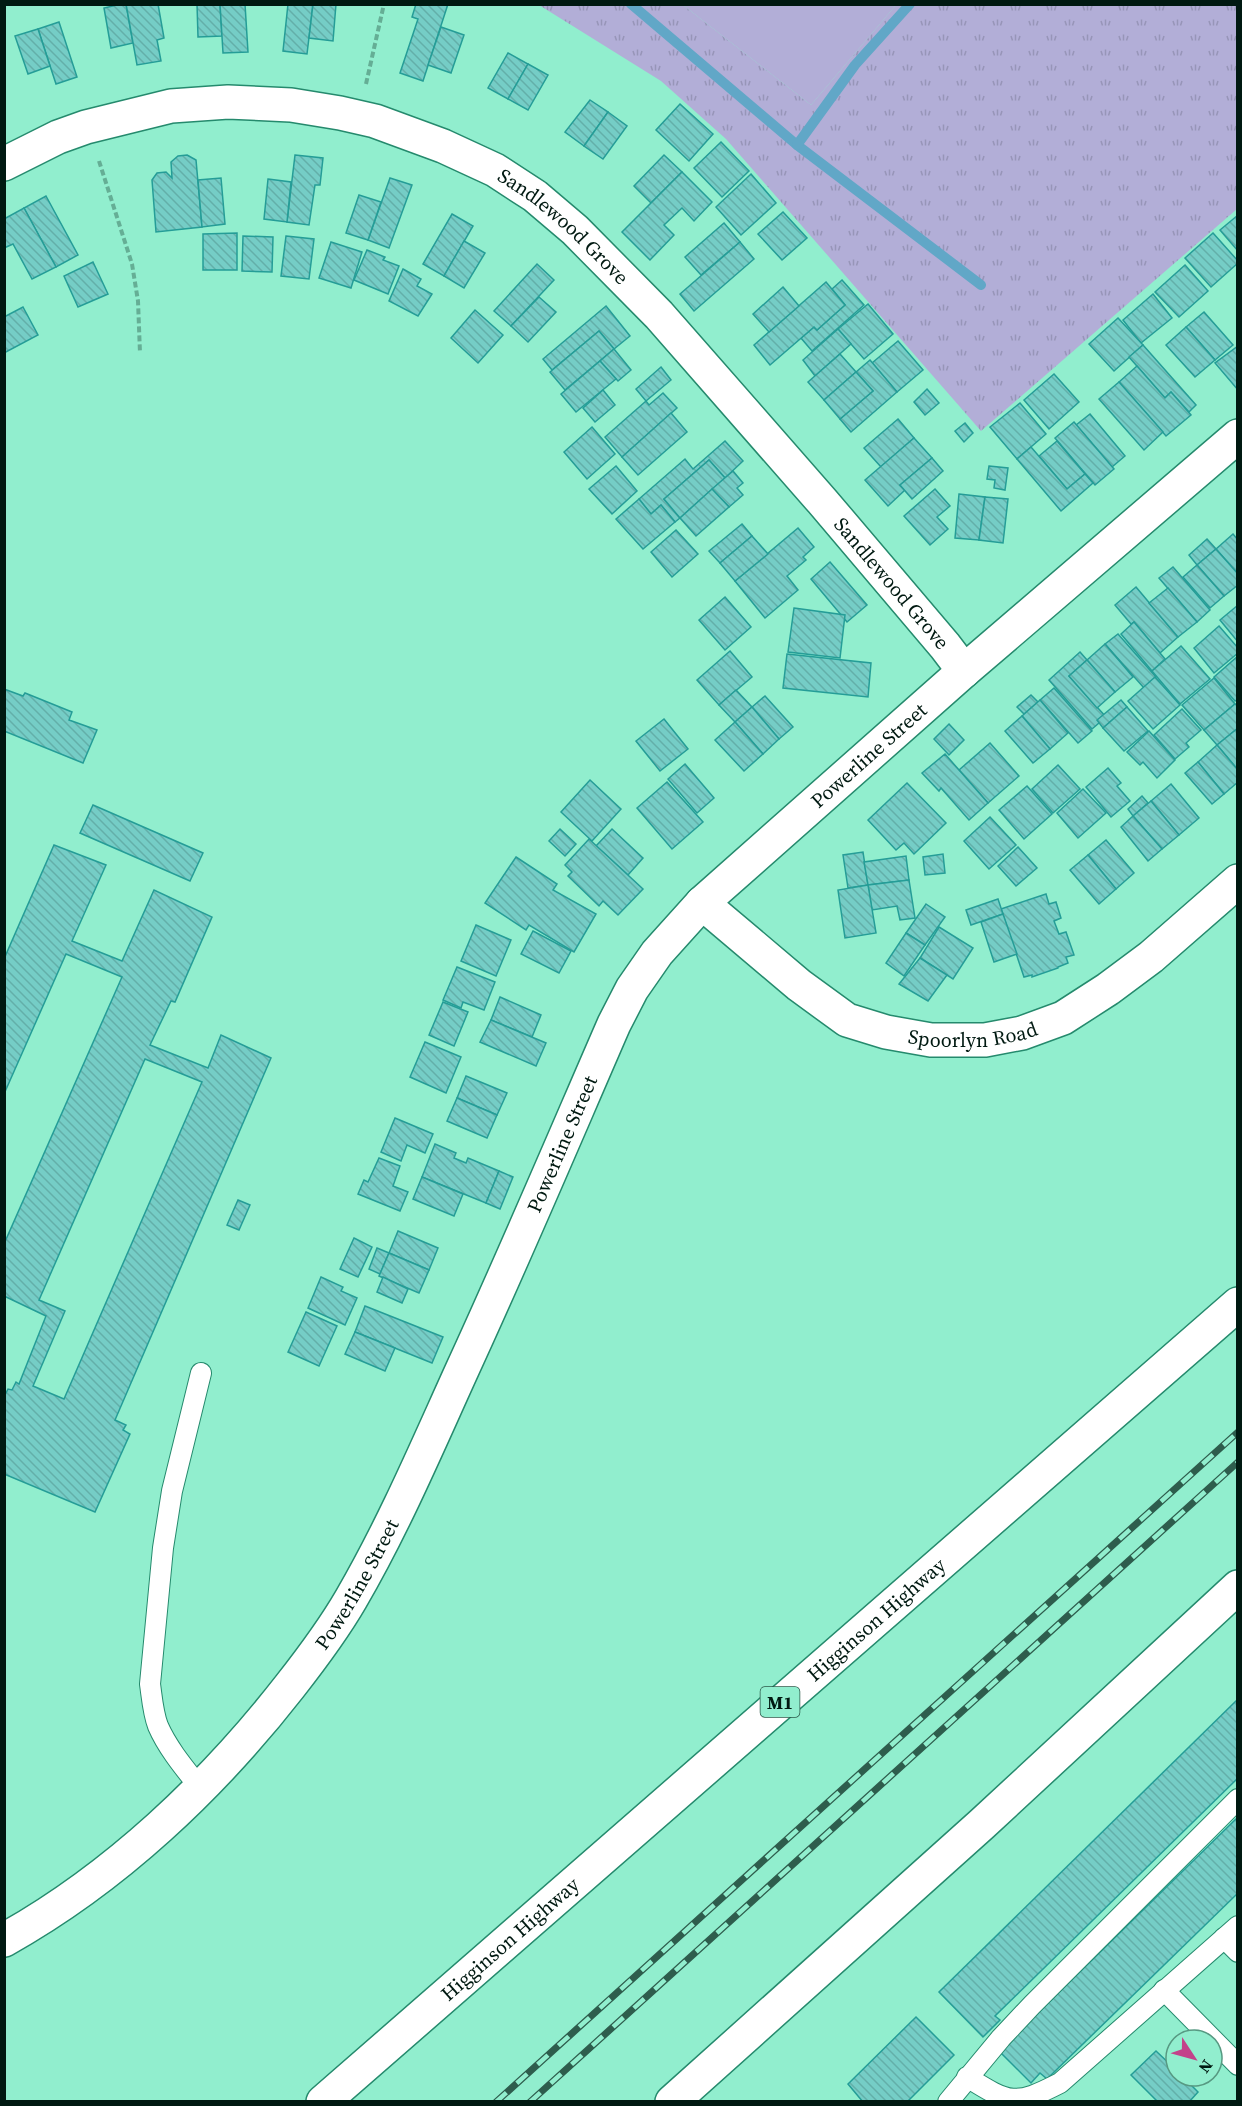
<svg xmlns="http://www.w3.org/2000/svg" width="1242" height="2106" font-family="'Source Serif 4',serif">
<defs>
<pattern id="grass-tufts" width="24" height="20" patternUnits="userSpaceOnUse" patternTransform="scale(1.5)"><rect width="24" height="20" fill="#b2aed7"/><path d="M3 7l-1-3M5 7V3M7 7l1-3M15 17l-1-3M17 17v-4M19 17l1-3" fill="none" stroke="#9795b8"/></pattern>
<pattern id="building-back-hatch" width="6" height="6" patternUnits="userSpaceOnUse" patternTransform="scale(1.5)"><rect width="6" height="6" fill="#75cdc6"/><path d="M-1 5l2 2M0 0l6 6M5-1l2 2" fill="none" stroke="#63afa9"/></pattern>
</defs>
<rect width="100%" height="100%" fill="#91eece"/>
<!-- grass -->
<path fill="url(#grass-tufts)" d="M539 5H683L811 105 896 5H1237V209L981 431 726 139 661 81Z"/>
<!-- green -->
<path fill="#b2aed7" d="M683 5H896L811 105Z"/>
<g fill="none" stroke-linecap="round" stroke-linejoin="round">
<!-- stream -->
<g stroke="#61a7c7" stroke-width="10">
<path d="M631 4 797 145 981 285"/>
<path d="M797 145 855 65 910 4"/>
</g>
</g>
<!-- building -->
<g fill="url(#building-back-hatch)" stroke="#259d97" stroke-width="1.5" fill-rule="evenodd">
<path d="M121 4H126L133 43 111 48 104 8Z"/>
<path d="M126 4H158L164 38 157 40 161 61 137 65Z"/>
<path d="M197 4H220L222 36 198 37Z"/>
<path d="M220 4H245L248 52 223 53Z"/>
<path d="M288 4H313L307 54 283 51Z"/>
<path d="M313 4H336L333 41 309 38Z"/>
<path d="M416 4H448L423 81 400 73 418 19 412 17Z"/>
<path d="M59 22 77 77 56 84 38 29Z"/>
<path d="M441 27 464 35 451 73 428 65Z"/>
<path d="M38 29 50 66 28 74 15 36Z"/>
<path d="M508 53 528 64 508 99 488 88Z"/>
<path d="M528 64 548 75 528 110 508 99Z"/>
<path d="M590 100 608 112 584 146 565 132Z"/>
<path d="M680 104 713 134 689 161 656 130Z"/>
<path d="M608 112 627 126 603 159 584 146Z"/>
<path d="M721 142 749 171 722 197 694 168Z"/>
<path d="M187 155 196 160 202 227 156 232 152 180 157 173 166 172 172 178 171 162 178 156Z"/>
<path d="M295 155 323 158 320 185H315L309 225 287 222Z"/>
<path d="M664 155 682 172 651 203 634 186Z"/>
<path d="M682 172 712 202 694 221 682 208 664 225 674 235 650 260 622 232Z"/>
<path d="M751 174 776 203 741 235 716 207Z"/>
<path d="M221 178 225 224 202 227 198 180Z"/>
<path d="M390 178 412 185 389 248 368 240Z"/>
<path d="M268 179 291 182 287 222 264 219Z"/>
<path d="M359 195 381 202 368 240 346 233Z"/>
<path d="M46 196 78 255 56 267 24 208Z"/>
<path d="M24 208 56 267 32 279 13 244 4 248V219Z"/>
<path d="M783 212 807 238 782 260 758 234Z"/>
<path d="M452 214 473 226 444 276 423 264Z"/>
<path d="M1238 215V251L1220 230Z"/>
<path d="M724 223 740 242 701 275 685 257Z"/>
<path d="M237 233V270H203V234Z"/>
<path d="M1213 233 1238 261V263L1211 287 1185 258Z"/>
<path d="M243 236 273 237 272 272 242 271Z"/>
<path d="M286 236 314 239 309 279 281 276Z"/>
<path d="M464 241 485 253 464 288 444 276Z"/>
<path d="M331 242 362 252 351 288 319 278Z"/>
<path d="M740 242 754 259 694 311 680 294Z"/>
<path d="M367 250 385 257 383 260 399 266 388 294 354 280Z"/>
<path d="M93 262 108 294 78 307 64 276Z"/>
<path d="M537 264 554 280 511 326 494 311Z"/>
<path d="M1185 265 1208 291 1179 317 1155 292Z"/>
<path d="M403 269 421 279 417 286 432 294 418 316 389 301Z"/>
<path d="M842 280 864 305 812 351 801 338 814 327 817 330 845 305 832 289Z"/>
<path d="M826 282 845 305 817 330 814 327 770 365 754 345Z"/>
<path d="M783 287 799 306 769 332 753 314Z"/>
<path d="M1153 294 1172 318 1141 343 1123 320Z"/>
<path d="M539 297 556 312 528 342 511 326Z"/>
<path d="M868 304 893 334 864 359 838 329Z"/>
<path d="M606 306 630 336 614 349 599 331 552 370 543 359Z"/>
<path d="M23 307 38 335 4 353V317Z"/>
<path d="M475 310 503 335 478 363 451 338Z"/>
<path d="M1204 312 1233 345 1215 360 1186 327Z"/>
<path d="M1118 318 1143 345 1114 371 1089 344Z"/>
<path d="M1186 327 1215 360 1195 377 1166 345Z"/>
<path d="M838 329 851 344 815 376 803 360Z"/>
<path d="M599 331 614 349 565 390 550 372Z"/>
<path d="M898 341 923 370 897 392 872 363Z"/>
<path d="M1143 345 1196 405 1189 412 1171 392 1165 398 1129 357Z"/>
<path d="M1238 346V390L1215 363Z"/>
<path d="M614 349 631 370 618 381 600 361Z"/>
<path d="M840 354 856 372 824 400 808 382Z"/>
<path d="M870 360 897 392 851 432 840 419 873 391 856 372Z"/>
<path d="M600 361 616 379 576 412 561 394Z"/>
<path d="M1137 366 1165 398 1171 392 1191 415 1166 436 1119 382Z"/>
<path d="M661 367 671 380 646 401 636 389Z"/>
<path d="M856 372 873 391 840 419 824 400Z"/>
<path d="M1054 374 1079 402 1049 429 1024 400Z"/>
<path d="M1119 382 1163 432 1144 450 1099 399Z"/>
<path d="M927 389 939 403 925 415 914 402Z"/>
<path d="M603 390 615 405 595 422 583 408Z"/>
<path d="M663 393 677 408 622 457 605 437 646 401 649 405Z"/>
<path d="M1020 403 1046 434 1017 459 990 427Z"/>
<path d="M671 413 687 432 638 475 622 457Z"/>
<path d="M1090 414 1125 456 1112 467 1076 425Z"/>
<path d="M898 419 914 438 881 467 864 448Z"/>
<path d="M1074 422 1114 469 1095 485 1055 438Z"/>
<path d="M965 423 973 433 964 442 955 431Z"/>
<path d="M592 427 615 454 587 479 564 452Z"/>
<path d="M914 438 932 458 900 485 905 490 888 506 865 480Z"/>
<path d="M725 441 743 461 725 478 709 460 664 499 680 518 675 522 661 505 651 514 639 499 685 459 693 469Z"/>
<path d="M1057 441 1085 474 1067 489 1039 456Z"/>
<path d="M1031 447 1067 489 1085 474 1093 483 1061 511 1017 459Z"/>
<path d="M932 458 943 471 912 499 900 485Z"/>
<path d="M709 460 725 478 680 518 664 499Z"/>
<path d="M616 466 637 491 612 514 589 489Z"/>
<path d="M989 466 1008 468 1005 490 994 488 995 480 987 479Z"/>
<path d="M733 471 743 483 737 488 743 495 729 507 712 489Z"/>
<path d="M712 489 729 507 696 536 680 518Z"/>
<path d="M935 489 950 506 937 517 948 529 930 545 904 516Z"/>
<path d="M959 494 985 497 979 540 955 538Z"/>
<path d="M985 497 1008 499 1003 543 979 540Z"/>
<path d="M639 499 651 514 661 505 675 522 643 549 616 519Z"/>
<path d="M742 524 752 536 720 563 709 551Z"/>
<path d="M798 528 814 547 803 557 806 560 787 576 798 590 765 618 735 581Z"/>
<path d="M676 530 698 554 672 577 651 552Z"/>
<path d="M1233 534 1238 540V574L1216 549Z"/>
<path d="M752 536 768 554 735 581 720 563Z"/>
<path d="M1207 539 1216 549 1197 565 1189 555Z"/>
<path d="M1216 549 1238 574V585L1224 596 1197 565Z"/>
<path d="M830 562 867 605 847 622 811 579Z"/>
<path d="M1197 565 1224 596 1210 608 1183 577Z"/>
<path d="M1173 567 1210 610 1197 622 1159 578Z"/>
<path d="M1136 587 1178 637 1160 653 1134 622 1131 624 1115 605Z"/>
<path d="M1168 588 1197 622 1178 637 1149 603Z"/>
<path d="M725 597 751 627 725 650 699 620Z"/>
<path d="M1238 605V642L1220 620Z"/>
<path d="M794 608 845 615 840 658 788 652Z"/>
<path d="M1134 622 1165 659 1152 671 1121 634Z"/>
<path d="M1219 626 1238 648V653L1214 673 1194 648Z"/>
<path d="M1118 634 1156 677 1144 688 1105 644Z"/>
<path d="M1105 644 1133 677 1115 692 1087 660Z"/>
<path d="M1181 646 1210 679 1180 704 1152 671Z"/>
<path d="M730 651 752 677 719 705 697 680Z"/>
<path d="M1080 652 1087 660 1069 676 1106 717 1092 729 1049 680Z"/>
<path d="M787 654 871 663 868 697 783 688Z"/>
<path d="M1238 656V699L1235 701 1214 677Z"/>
<path d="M1087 660 1115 692 1097 708 1069 676Z"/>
<path d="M1155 677 1180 705 1153 729 1128 701Z"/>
<path d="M1214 678 1235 704 1204 730 1182 705Z"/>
<path d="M1054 688 1092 731 1078 743 1040 700Z"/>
<path d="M4 689 23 696 25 693 72 712 69 720 97 730 83 763 4 731Z"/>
<path d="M736 690 752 707 735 722 719 705Z"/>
<path d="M1031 695 1038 702 1024 714 1017 707Z"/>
<path d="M765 696 793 727 779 739 752 707Z"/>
<path d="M1040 700 1068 733 1050 749 1022 716Z"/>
<path d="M1121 700 1127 707 1103 728 1097 720Z"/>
<path d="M1235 704 1238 706V728L1217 745 1204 730Z"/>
<path d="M752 707 779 739 763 754 735 722Z"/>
<path d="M1127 707 1148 731 1124 751 1103 728Z"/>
<path d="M1182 709 1201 730 1186 743 1189 747 1175 759 1154 735Z"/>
<path d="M1022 716 1050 749 1033 763 1005 731Z"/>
<path d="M664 719 688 749 660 771 636 741Z"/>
<path d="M735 722 763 754 744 771 715 740Z"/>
<path d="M949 724 964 740 949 755 934 739Z"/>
<path d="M1238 728V770L1217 745Z"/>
<path d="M1149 731 1175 760 1157 778 1143 762 1140 765 1127 752Z"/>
<path d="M990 743 1019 776 988 803 959 770Z"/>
<path d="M1217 745 1238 770V782L1224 794 1198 762Z"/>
<path d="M945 754 988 803 969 820 941 788 939 791 922 773Z"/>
<path d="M1198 762 1224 794 1212 804 1185 773Z"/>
<path d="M685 764 714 798 697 813 668 779Z"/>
<path d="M1058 765 1080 789 1053 813 1032 789Z"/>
<path d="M1108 768 1121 783 1117 786 1130 801 1111 817 1086 787Z"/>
<path d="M590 780 621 809 592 841 561 812Z"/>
<path d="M667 782 703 822 672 849 637 808Z"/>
<path d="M907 783 946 823 914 854 904 843 896 850 868 820Z"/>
<path d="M1171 784 1199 818 1179 835 1151 801Z"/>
<path d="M1027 786 1052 814 1024 839 999 810Z"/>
<path d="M1083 789 1106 813 1078 838 1057 813Z"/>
<path d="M1142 796 1148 803 1133 816 1128 809Z"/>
<path d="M1151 801 1179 835 1162 849 1133 816Z"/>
<path d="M93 805 203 853 190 881 80 833Z"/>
<path d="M1133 816 1162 849 1148 861 1121 827Z"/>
<path d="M990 817 1016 845 989 869 964 841Z"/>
<path d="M560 829 576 844 565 856 549 841Z"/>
<path d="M612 829 643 858 628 875 596 846Z"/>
<path d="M589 839 643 889 618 915 603 901 599 906 568 876 572 872 565 865Z"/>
<path d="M1106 840 1134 873 1116 889 1088 855Z"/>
<path d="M54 845 106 865 72 941 122 961 154 890 212 917 175 1002 171 1001 150 1045 208 1068 221 1035 271 1058 115 1420 126 1425 123 1430 130 1434 95 1512 4 1474V1397L8 1389 12 1390 16 1382 19 1384 46 1316 4 1296V1244L122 977 66 954 4 1094V959ZM145 1059 202 1082 64 1399 33 1386 65 1311 39 1300Z"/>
<path d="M1018 847 1037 868 1016 886 998 866Z"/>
<path d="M863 852 868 885 848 888 843 855Z"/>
<path d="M943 854 945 873 925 875 923 857Z"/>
<path d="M1088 855 1116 889 1099 904 1070 870Z"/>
<path d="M906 856 909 880 868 885 864 862Z"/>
<path d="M516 857 557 884 553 890 596 914 574 952 529 925 526 930 485 903Z"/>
<path d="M909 880 915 918 900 920 897 906 872 910 868 885Z"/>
<path d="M868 885 876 933 845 938 838 890Z"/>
<path d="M1046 894 1049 904 1056 902 1061 918 1054 921 1059 934 1066 932 1074 955 1066 957 1068 963 1058 967V968L1032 977V975L1024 977 1001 909Z"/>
<path d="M998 899 1003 914 971 925 966 910Z"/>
<path d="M926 904 945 917 925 945 906 933Z"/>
<path d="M1003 914 1017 954 994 962 981 922Z"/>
<path d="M476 925 511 940 496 976 461 961Z"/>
<path d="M939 927 973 948 953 979 920 958Z"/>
<path d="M533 931 571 951 559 973 521 954Z"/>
<path d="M906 933 925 945 904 976 886 963Z"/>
<path d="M920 958 947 975 928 1001 899 984Z"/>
<path d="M457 967 495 982 484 1010 463 1002 461 1008 443 1000Z"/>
<path d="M500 997 541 1015 532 1037 491 1020Z"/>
<path d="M443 1002 468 1012 454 1046 429 1035Z"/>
<path d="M491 1020 546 1043 536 1066 480 1042Z"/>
<path d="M425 1042 461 1057 446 1093 410 1077Z"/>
<path d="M466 1076 507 1093 497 1115 457 1098Z"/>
<path d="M457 1098 497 1115 487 1138 447 1121Z"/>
<path d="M395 1118 433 1134 425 1153 407 1145 401 1161 381 1152Z"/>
<path d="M435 1144 456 1153 454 1158 466 1163 468 1158 499 1171 486 1203 422 1177Z"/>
<path d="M379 1158 400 1166 393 1186 408 1192 400 1211 358 1194 364 1180 368 1182Z"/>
<path d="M499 1171 513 1177 500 1209 486 1203Z"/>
<path d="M422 1177 463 1194 454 1216 413 1199Z"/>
<path d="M238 1200 250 1205 239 1230 227 1225Z"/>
<path d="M398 1231 438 1248 429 1270 389 1253Z"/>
<path d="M354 1238 372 1247 358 1277 340 1269Z"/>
<path d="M377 1248 389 1253 380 1274 369 1269Z"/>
<path d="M389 1253 429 1270 419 1293 379 1276Z"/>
<path d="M321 1277 343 1287 341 1291 357 1298 345 1325 308 1308Z"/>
<path d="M383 1277 408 1289 402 1303 377 1292Z"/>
<path d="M365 1306 443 1337 432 1363 355 1332Z"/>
<path d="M306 1312 337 1326 319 1366 288 1352Z"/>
<path d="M355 1332 395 1348 385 1371 345 1354Z"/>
<path d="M1238 1699V1778L995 2016 1000 2020 983 2037 939 1992Z"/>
<path d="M1238 1817V1893L1047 2079 1040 2073 1031 2083 999 2051Z"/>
<path d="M916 2017 954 2055 907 2102H863L848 2084Z"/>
<path d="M1156 2051 1176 2070V2076H1182L1198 2092 1189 2102H1158L1131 2075Z"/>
</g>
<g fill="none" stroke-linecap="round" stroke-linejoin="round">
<!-- service casing -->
<g stroke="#258a6d" stroke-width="22">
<g id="service">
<path d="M201 1789C186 1770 168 1749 158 1726 153 1713 152 1698 150 1684L163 1548 172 1491 201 1373"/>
<path d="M1224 1938 1238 1952"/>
<path d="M1164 1990 1238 2065"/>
<path d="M967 2077C1010 2104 1015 2106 1060 2083L1238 1926"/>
<path d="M948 2102 1001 2038 1032 2005 1238 1799"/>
</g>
</g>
<!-- minor casing -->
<g stroke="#258a6d" stroke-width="36">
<g id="minor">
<path id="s1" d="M4 164 58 137 86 127 171 106 228 102 291 105 340 113 375 121 443 146 495 170 535 196 575 230 659 315 822 501 945 646 964 671"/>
<path id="s2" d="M702 903 799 985 847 1020 886 1032 931 1040H985L1022 1033 1063 1018 1108 989 1151 957 1238 881"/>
<path id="s3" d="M4 1940C115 1878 212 1786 290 1686 312 1658 333 1630 351 1599 394 1525 427 1447 462 1370 515 1255 564 1139 614 1024L632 989 657 953 702 903 964 671 1238 436"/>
</g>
</g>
<!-- trunk casing -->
<g stroke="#258a6d" stroke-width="36">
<g id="trunk">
<path id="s4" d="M323 2102 1238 1304"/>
<path d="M672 2102 982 1824 1238 1587"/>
</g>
</g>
<!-- path -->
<g stroke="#65ae95" stroke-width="4" stroke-dasharray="6 3" stroke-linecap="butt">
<path d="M366 84 384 4"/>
<path d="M99 161 132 264 138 301 140 353"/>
</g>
<!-- service -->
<use href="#service" stroke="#fff" stroke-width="20"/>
<!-- minor -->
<use href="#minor" stroke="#fff" stroke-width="33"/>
<!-- trunk -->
<use href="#trunk" stroke="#fff" stroke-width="33"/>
<!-- rail casing -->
<g stroke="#2e5d4d" stroke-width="7">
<g id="rail">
<path d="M496 2102 1238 1432"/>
<path d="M530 2102 1238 1462"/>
</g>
</g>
<!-- rail -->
<use href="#rail" stroke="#91eece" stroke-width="4.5" stroke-dasharray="14" stroke-linecap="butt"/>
</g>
<g text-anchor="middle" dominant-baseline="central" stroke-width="4.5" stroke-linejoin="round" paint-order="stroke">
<!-- shield labels -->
<rect fill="#91eece" stroke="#2c594a" stroke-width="1.5" x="760.5" y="1687" width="39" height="30" rx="4.5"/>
<g font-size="18" font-weight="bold" fill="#001911">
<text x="780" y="1702">M1</text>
</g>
<!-- street labels -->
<g font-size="20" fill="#001911" stroke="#91eece">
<text stroke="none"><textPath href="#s1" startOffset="602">Sandlewood Grove</textPath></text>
<text stroke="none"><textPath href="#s1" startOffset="1088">Sandlewood Grove</textPath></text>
<text stroke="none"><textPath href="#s3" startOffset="1497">Powerline Street</textPath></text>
<text stroke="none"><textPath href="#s2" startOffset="315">Spoorlyn Road</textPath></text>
<text stroke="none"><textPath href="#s3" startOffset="993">Powerline Street</textPath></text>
<text stroke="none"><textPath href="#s3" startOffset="507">Powerline Street</textPath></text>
<text stroke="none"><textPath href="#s4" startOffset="734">Higginson Highway</textPath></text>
<text stroke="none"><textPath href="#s4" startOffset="248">Higginson Highway</textPath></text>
</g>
</g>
<!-- border -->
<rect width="1242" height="2106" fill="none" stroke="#001911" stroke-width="12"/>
<!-- north arrow -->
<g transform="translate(1194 2058) rotate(126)"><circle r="28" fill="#91eece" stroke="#579982" stroke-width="1.5"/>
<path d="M0-4.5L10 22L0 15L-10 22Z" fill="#c3428a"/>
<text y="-9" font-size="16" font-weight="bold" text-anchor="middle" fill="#001911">N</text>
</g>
</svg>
